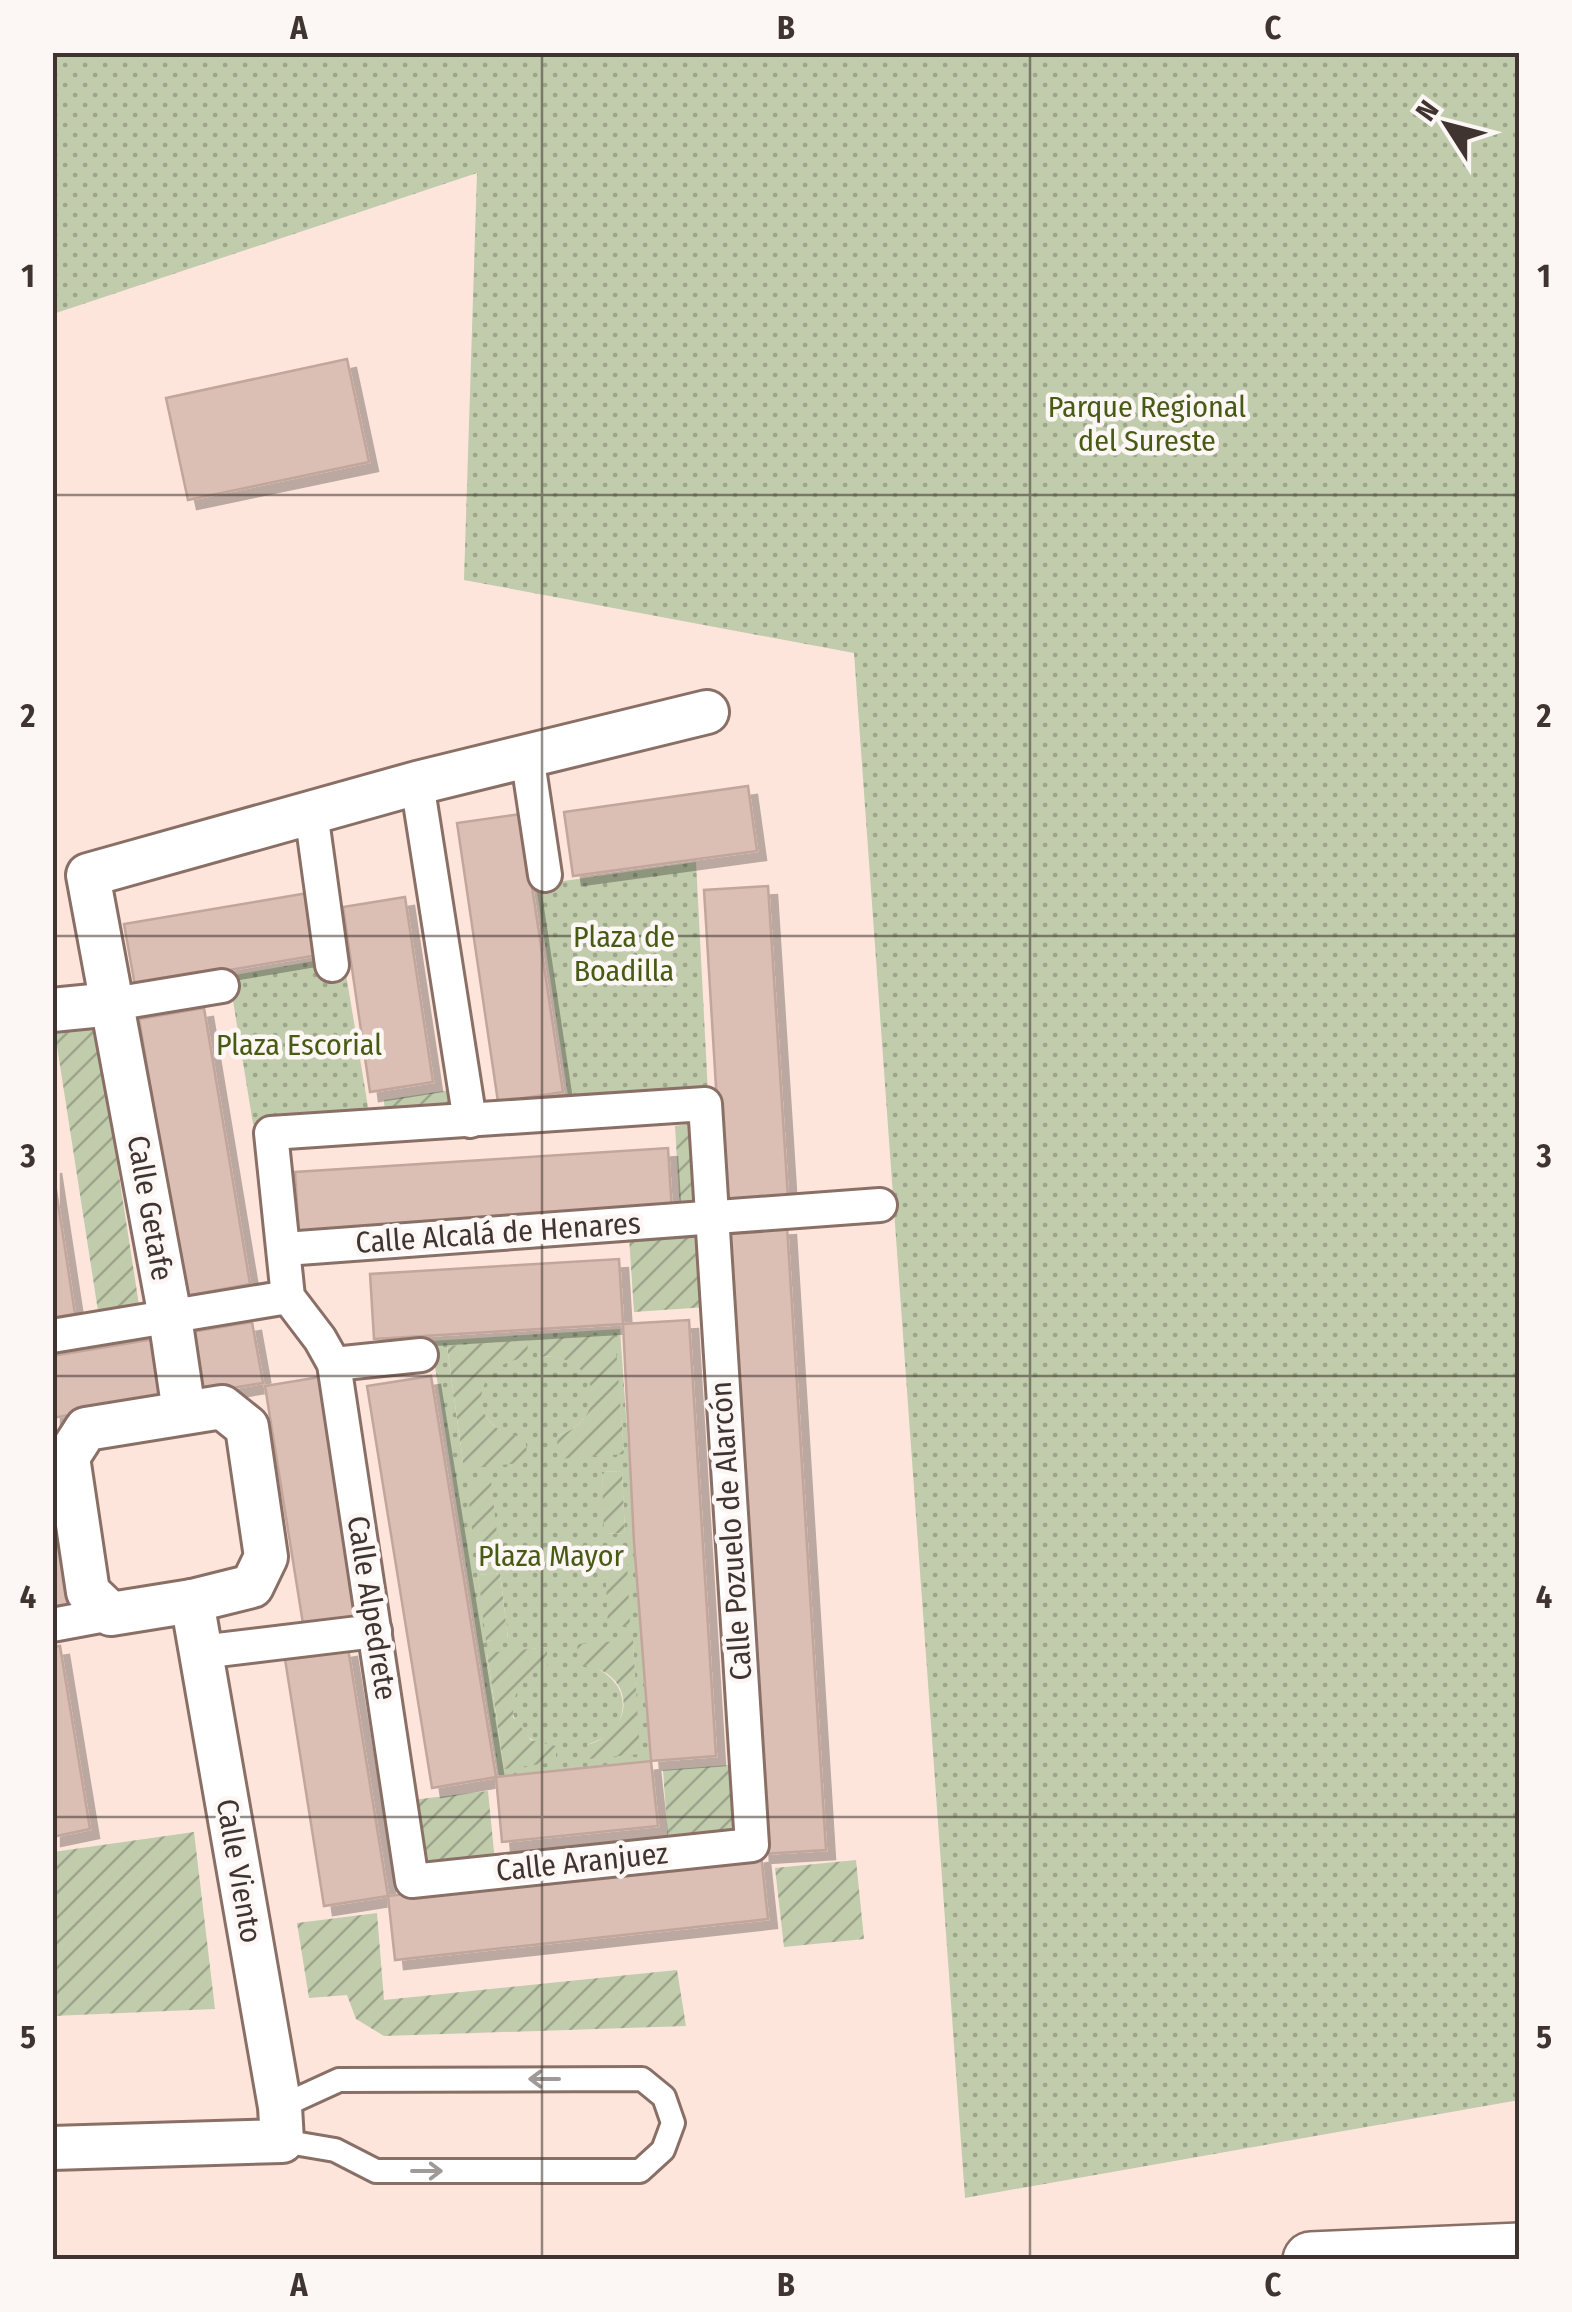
<svg xmlns="http://www.w3.org/2000/svg" width="1572" height="2312" font-family="'Fira Sans Condensed',sans-serif">
<defs>
<pattern id="grass-dots" width="8" height="8" patternUnits="userSpaceOnUse" patternTransform="scale(2.5)"><rect width="8" height="8" fill="#c0ccab"/><path d="M2 2h.1M6 6h.1" fill="none" stroke="#9da68c" stroke-width="1.8" stroke-linecap="round"/></pattern>
<pattern id="garden-furrows" width="10" height="10" patternUnits="userSpaceOnUse" patternTransform="scale(2.5)"><rect width="10" height="10" fill="#c0ccab"/><path d="M-1 1l2-2M0 10L10 0M9 11l2-2" fill="none" stroke="#9da68c"/></pattern>
<filter id="shadow"><feDropShadow dx="9" dy="9" stdDeviation="0" flood-color="#0004"/></filter>
</defs>
<rect width="100%" height="100%" fill="#fde5dc"/>
<!-- grass -->
<g fill="url(#grass-dots)" fill-rule="evenodd">
<path d="M52 53H1519V2100L965 2198 854 653 464 580 477 173 53 314Z"/>
<path d="M696 862 708 1093 569 1102 536 885Z"/>
<path d="M343 956 369 1113 253 1124 229 976Z"/>
<path d="M620 1329 650 1761 499 1776 431 1341ZM614 1334 624 1453 557 1436C614 1417 598 1351 538 1357ZM527 1340 516 1359C464 1373 472 1433 525 1438L464 1469 447 1347ZM622 1471 625 1533 605 1534 602 1472ZM500 1573 508 1638 487 1641 478 1575ZM633 1640 639 1754 587 1745 613 1734C631 1704 624 1682 593 1666ZM547 1647C544 1654 541 1663 536 1669 531 1676 523 1679 518 1686 503 1711 519 1736 543 1745L504 1769 487 1654Z"/>
</g>
<!-- garden -->
<g fill="url(#garden-furrows)">
<path d="M96 1027 139 1305 98 1311 55 1033Z"/>
<path d="M456 1089 458 1109 385 1115 384 1100Z"/>
<path d="M690 1124 695 1209 680 1211 675 1126Z"/>
<path d="M703 1233 707 1307 634 1312 629 1237Z"/>
<path d="M615 1334 624 1454 558 1459 557 1436C614 1418 597 1350 537 1357V1339Z"/>
<path d="M528 1340 527 1358C468 1362 465 1433 525 1437L528 1462 464 1469 447 1346Z"/>
<path d="M622 1471 625 1533 604 1534 602 1472Z"/>
<path d="M491 1482 498 1542 474 1546 467 1485Z"/>
<path d="M627 1562 630 1626 608 1627 605 1563Z"/>
<path d="M500 1573 508 1639 486 1641 478 1575Z"/>
<path d="M633 1640 640 1754 588 1759 587 1745C640 1730 634 1668 579 1665L577 1644Z"/>
<path d="M547 1647V1668C521 1675 513 1691 513 1717L531 1740 556 1746V1762L504 1769 487 1653Z"/>
<path d="M742 1764 747 1835 668 1841 663 1770Z"/>
<path d="M488 1791 495 1862 419 1870 412 1800Z"/>
<path d="M194 1832 215 2009 53 2016V1852Z"/>
<path d="M856 1860 864 1939 784 1947 775 1868Z"/>
<path d="M377 1913 384 2000 677 1970 686 2026 384 2036 356 2019 347 1995 309 1998 297 1923Z"/>
</g>
<!-- building -->
<g fill="#dbbeb4" stroke="#c2a69b" stroke-width="2.5" filter="url(#shadow)">
<path d="M347 359 369 462 188 500 166 398Z"/>
<path d="M748 786 757 851 573 876 564 812Z"/>
<path d="M521 814 563 1092 498 1102 457 823Z"/>
<path d="M768 886 788 1198 723 1202 704 890Z"/>
<path d="M308 893 318 955 135 986 124 924Z"/>
<path d="M405 897 433 1082 370 1092 343 907Z"/>
<path d="M204 1008 250 1284 186 1296 139 1019Z"/>
<path d="M668 1148 672 1212 299 1236 295 1172Z"/>
<path d="M52 1164 75 1314 52 1318Z"/>
<path d="M787 1226 826 1850 761 1854 722 1230Z"/>
<path d="M619 1259 623 1324 374 1339 370 1274Z"/>
<path d="M689 1320 716 1756 651 1761 634 1542 623 1324Z"/>
<path d="M252 1322 263 1383 201 1393 191 1332Z"/>
<path d="M154 1339 163 1399 52 1418V1356Z"/>
<path d="M326 1376 365 1620 304 1630 265 1386Z"/>
<path d="M431 1376 496 1777 432 1788 367 1386Z"/>
<path d="M52 1504 69 1604 52 1607Z"/>
<path d="M60 1646 90 1829 52 1837V1647Z"/>
<path d="M348 1648 388 1896 324 1906 285 1659Z"/>
<path d="M651 1761 658 1826 502 1842 496 1777Z"/>
<path d="M761 1854 768 1919 395 1960 388 1896Z"/>
</g>
<g fill="none" stroke-linecap="round" stroke-linejoin="round">
<!-- service casing -->
<g stroke="#896f65" stroke-width="28">
<path id="service" d="M280 2107 339 2080 642 2079 664 2097 673 2123 663 2150 640 2171H376L335 2150 282 2141"/>
</g>
<!-- pedestrian casing -->
<g stroke="#896f65" stroke-width="38">
<g id="pedestrian">
<path d="M527 755 545 875"/>
<path d="M417 783 470 1121"/>
<path d="M311 812 332 965"/>
<path d="M113 1004 222 986"/>
<path d="M285 1249 880 1205"/>
<path d="M52 1336 288 1297 320 1339 334 1364 412 1881 752 1845 705 1104 271 1133 288 1297"/>
<path d="M334 1364 421 1355"/>
<path d="M52 1625 111 1614"/>
<path d="M201 1652 375 1631"/>
</g>
</g>
<!-- minor casing -->
<g stroke="#896f65" stroke-width="48">
<g id="minor">
<path d="M52 1010 113 1004"/>
<path d="M222 1407 247 1427 266 1557 252 1586 192 1601 111 1614 88 1592 68 1457 86 1429Z"/>
<path d="M184 1412 170 1317 88 875 417 783 707 712"/>
<path d="M52 2148 282 2141 280 2107 192 1601"/>
</g>
</g>
<!-- tertiary casing -->
<g stroke="#896f65" stroke-width="60">
<path id="tertiary" d="M1311 2260 1520 2251"/>
</g>
<!-- service -->
<use href="#service" stroke="#fff" stroke-width="22"/>
<!-- pedestrian -->
<use href="#pedestrian" stroke="#fff" stroke-width="32"/>
<!-- minor -->
<use href="#minor" stroke="#fff" stroke-width="42"/>
<!-- tertiary -->
<use href="#tertiary" stroke="#fff" stroke-width="55"/>
</g>
<!-- one-way arrows -->
<defs><path id="oneway-shaft" d="M-6 0H5M1.5-3L5.5 0L1.5 3" fill="none" stroke-width="1.6" stroke-linecap="round" stroke-linejoin="round" transform="scale(2.5)"/></defs>
<g stroke="#9f9a98">
<use href="#oneway-shaft" transform="translate(544 2079) rotate(180)"/>
<use href="#oneway-shaft" transform="translate(427 2171)"/>
</g>
<!-- grid -->
<path fill="none" stroke="#3f3430" stroke-width="2.5" stroke-opacity="0.55" d="M542 52V2260M1030 52V2260M52 495H1520M52 936H1520M52 1376H1520M52 1817H1520"/>
<g text-anchor="middle" dominant-baseline="central" stroke-width="9" stroke-linejoin="round" paint-order="stroke">
<!-- park labels -->
<g font-size="30" fill="#485b15" stroke="#fcf6f4">
<text x="1147" y="407">Parque Regional<tspan x="1147" dy="34">del Sureste</tspan></text>
<text x="624" y="937">Plaza de<tspan x="624" dy="34">Boadilla</tspan></text>
<text x="299" y="1045">Plaza Escorial</text>
<text x="551" y="1556">Plaza Mayor</text>
</g>
<!-- street labels -->
<g font-size="30" fill="#3f3430" stroke="#fcf6f4">
<text transform="translate(150 1208) rotate(80)">Calle Getafe</text>
<text transform="translate(498 1233) rotate(-4)">Calle Alcalá de Henares</text>
<text transform="translate(731 1531) rotate(-94)">Calle Pozuelo de Alarcón</text>
<text transform="translate(372 1608) rotate(81)">Calle Alpedrete</text>
<text transform="translate(582 1862) rotate(-6)">Calle Aranjuez</text>
<text transform="translate(239 1871) rotate(80)">Calle Viento</text>
</g>
</g>
<!-- border -->
<rect width="1572" height="2312" fill="none" stroke="#fcf6f4" stroke-width="110"/>
<!-- north arrow -->
<g transform="translate(1447 125) rotate(306)" stroke="#fcf6f4" stroke-width="8" paint-order="stroke">
<path d="M0-8L18 38L0 25L-18 38Z" fill="#3f3430"/>
<text y="-15" font-size="28" font-weight="bold" text-anchor="middle" fill="#3f3430">N</text>
</g>
<rect x="55" y="55" width="1462" height="2202" fill="none" stroke="#3f3430" stroke-width="4"/>
<g font-size="32" text-anchor="middle" font-weight="bold" fill="#3f3430">
<text x="299" y="39">A</text>
<text x="786" y="39">B</text>
<text x="1273" y="39">C</text>
<text x="28" y="287">1</text>
<text x="1544" y="287">1</text>
<text x="28" y="727">2</text>
<text x="1544" y="727">2</text>
<text x="28" y="1167">3</text>
<text x="1544" y="1167">3</text>
<text x="28" y="1608">4</text>
<text x="1544" y="1608">4</text>
<text x="28" y="2048">5</text>
<text x="1544" y="2048">5</text>
<text x="299" y="2296">A</text>
<text x="786" y="2296">B</text>
<text x="1273" y="2296">C</text>
</g>
</svg>
